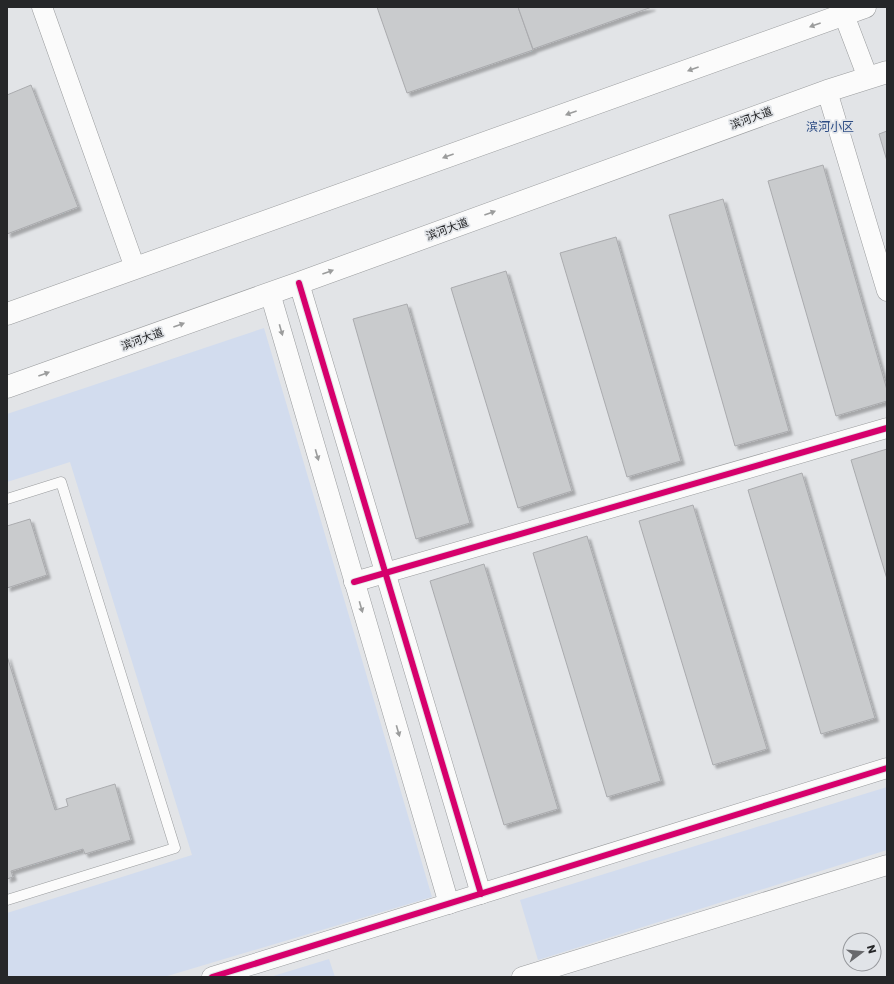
<svg xmlns="http://www.w3.org/2000/svg" width="894" height="984" font-family="Poppins,'Noto Sans SC',sans-serif">
<defs>
<filter id="shadow"><feDropShadow dx="3.5" dy="3.5" stdDeviation="1" flood-color="#0004"/></filter>
</defs>
<rect width="100%" height="100%" fill="#e2e4e7"/>
<!-- green -->
<g fill="#d2dcee">
<path d="M264 328 432 897 164 977H7V913L192 855 70 462 7 482V414Z"/>
<path d="M887 787V850L538 960 520 900Z"/>
<path d="M329 959 335 977H270Z"/>
</g>
<!-- building -->
<g fill="#c9cbcd" stroke="#aaabae" filter="url(#shadow)">
<path d="M377 7H518L533 50 407 93Z"/>
<path d="M518 7H652L533 49Z"/>
<path d="M31 85 78 207 7 234V95Z"/>
<path d="M887 131V161L879 134Z"/>
<path d="M823 165 887 390V401L836 416 768 181Z"/>
<path d="M723 199 789 431 735 446 669 215Z"/>
<path d="M616 237 681 461 627 477 560 253Z"/>
<path d="M506 271 572 491 518 508 451 288Z"/>
<path d="M407 304 470 523 416 539 353 319Z"/>
<path d="M887 449V579L851 460Z"/>
<path d="M802 473 875 718 821 734 748 490Z"/>
<path d="M693 505 767 749 713 765 639 521Z"/>
<path d="M30 519 47 575 7 588V526Z"/>
<path d="M587 536 661 781 607 797 533 553Z"/>
<path d="M484 564 558 809 504 825 430 581Z"/>
<path d="M7 656 55 810 68 806 66 799 115 784 131 840 85 854 83 849 11 871 13 877 7 879Z"/>
</g>
<g fill="none" stroke-linecap="round" stroke-linejoin="round">
<!-- lane casing -->
<g stroke="#9a9c9e" stroke-width="11">
<path id="lane" d="M7 499 61 482 175 848 7 900"/>
</g>
<!-- street casing -->
<g stroke="#9a9c9e" stroke-width="21">
<g id="street">
<path d="M42 7 135 268"/>
<path d="M841 7 868 78"/>
<path d="M827 91 887 291"/>
<path d="M299 283 481 894"/>
<path d="M270 293 449 904"/>
<path d="M354 582 887 428"/>
<path d="M212 977 887 768"/>
<path d="M522 977 887 865"/>
</g>
</g>
<!-- primary casing -->
<g stroke="#9a9c9e" stroke-width="23">
<g id="primary">
<path d="M7 314 865 7"/>
<path d="M7 387 299 283 827 91 887 72"/>
</g>
</g>
<!-- lane -->
<use href="#lane" stroke="#fbfbfb" stroke-width="10"/>
<!-- street -->
<use href="#street" stroke="#fbfbfb" stroke-width="20"/>
<!-- primary -->
<use href="#primary" stroke="#fbfbfb" stroke-width="22"/>
<!-- cycleway casing -->
<g stroke="#e1e4e8" stroke-width="8">
<g id="cycleway">
<path d="M299 283 481 894"/>
<path d="M354 582 887 428"/>
<path d="M212 977 887 768"/>
</g>
</g>
<!-- cycleway -->
<use href="#cycleway" stroke="#d6006c" stroke-width="6"/>
</g>
<!-- one-way arrows -->
<defs><path id="oneway-solid" d="M-6-.8H1V-3.2L6.5 0L1 3.2V.8H-6Z"/></defs>
<g fill="#9b9c9c">
<use href="#oneway-solid" transform="translate(815 25) rotate(160)"/>
<use href="#oneway-solid" transform="translate(693 69) rotate(160)"/>
<use href="#oneway-solid" transform="translate(571 113) rotate(160)"/>
<use href="#oneway-solid" transform="translate(448 156) rotate(160)"/>
<use href="#oneway-solid" transform="translate(490 213) rotate(-20)"/>
<use href="#oneway-solid" transform="translate(328 272) rotate(-20)"/>
<use href="#oneway-solid" transform="translate(179 325) rotate(-20)"/>
<use href="#oneway-solid" transform="translate(281 330) rotate(74)"/>
<use href="#oneway-solid" transform="translate(44 374) rotate(-20)"/>
<use href="#oneway-solid" transform="translate(317 455) rotate(74)"/>
<use href="#oneway-solid" transform="translate(361 607) rotate(74)"/>
<use href="#oneway-solid" transform="translate(398 731) rotate(74)"/>
</g>
<g text-anchor="middle" dominant-baseline="central" stroke-width="3.5" stroke-linejoin="round" paint-order="stroke">
<!-- street labels -->
<g font-size="11" fill="#262729" stroke="#e1e4e8">
<text transform="translate(751 118) rotate(-20)">滨河大道</text>
<text transform="translate(447 229) rotate(-20)">滨河大道</text>
<text transform="translate(142 339) rotate(-20)">滨河大道</text>
</g>
<!-- neighbourhood labels -->
<g font-size="12" fill="#2d4c84" stroke="#e1e4e8">
<text x="830" y="126">滨河小区</text>
</g>
</g>
<!-- border -->
<rect width="894" height="984" fill="none" stroke="#262729" stroke-width="16"/>
<!-- north arrow -->
<g transform="translate(862 952) rotate(74)"><circle r="19" fill="#e1e4e8" stroke="#96989c"/>
<path d="M0-3L7 15L0 10L-7 15Z" fill="#68696c"/>
<text y="-6" font-size="11" font-weight="bold" text-anchor="middle" fill="#262729">N</text>
</g>
</svg>
